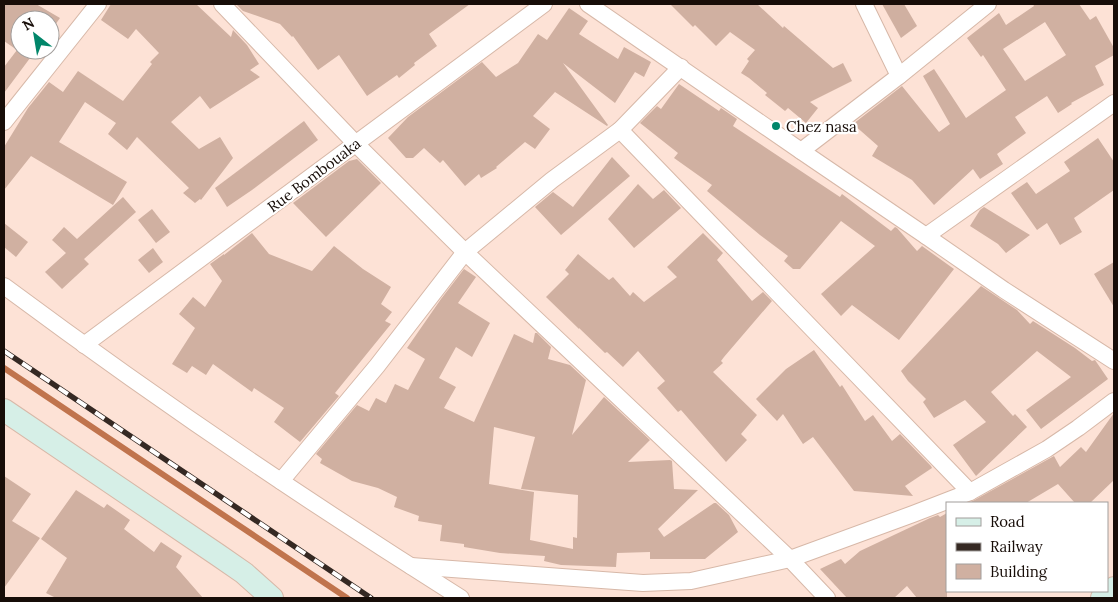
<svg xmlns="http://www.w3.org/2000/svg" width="1118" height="602" font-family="Lora,serif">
<rect width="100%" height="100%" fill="#fde2d6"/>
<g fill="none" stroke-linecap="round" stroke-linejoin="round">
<!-- stream -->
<path stroke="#c0744d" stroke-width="6" d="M4 368 347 598"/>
</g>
<!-- building -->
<g fill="#d0b0a1" fill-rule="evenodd">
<path d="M4 4H36L60 18 50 32V20H20V50H36L4 93V67L17 50 4 41Z"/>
<path d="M111 4H196L231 37 233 30 247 45 259 64 250 70 260 77 210 109 200 96 171 122 199 149 220 137 233 158 201 200 200 199 195 203 183 193 189 188 137 137 127 150 108 134 116 123 85 102 59 142 127 182 113 205 31 156 4 190V147L28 108 49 82 63 92 78 71 123 101 152 64 150 62 159 53 136 29 128 39 101 20Z"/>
<path d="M236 4H470L429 34 437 46 414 63 415 65 399 78 397 75 367 96 339 55 318 70 293 36 292 37 280 24 243 11Z"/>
<path d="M670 4H757L783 28 784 26 833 68 843 63 852 81 810 102 818 108 806 123 788 108 785 111 765 95 767 93 749 78 741 73 749 61 747 59 755 50 730 32 716 46 695 25 693 27Z"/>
<path d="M882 4H904L917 26 901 38Z"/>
<path d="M1033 4H1079L1090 20 1096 16 1114 48V55L1095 66 1104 85 1071 103 1072 104 1058 113 1047 96 1015 117 1026 133 997 154 1003 164 980 179 973 169 934 205 912 180 872 156 878 146 853 124 902 86 939 132 950 124 923 76 934 69 966 118 1006 90 983 55 981 57 967 38 999 13 1006 25 1034 6ZM1045 22 1066 55 1025 81 1003 49Z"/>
<path d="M569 8 588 21 579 34 618 59 624 47 651 62 644 77 635 72 615 103 563 63 608 125 607 126 555 92 533 116 550 129 535 149 525 142 496 167 497 168 481 178 479 174 465 186 443 160 440 163 424 148 413 158H406L388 138 408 117 482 62 496 77 518 63 538 34 547 40Z"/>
<path d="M679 84 719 111 721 108 737 119 733 126 840 197 842 194 891 231 895 227 897 228 917 251 922 246 954 269 899 340 852 305 841 316 821 294 875 246 841 221 800 269H793L784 261 788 256 760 235 707 191 712 185 674 158 678 153 640 123 657 106 661 109Z"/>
<path d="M304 121 318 140 252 190 227 207 215 188Z"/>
<path d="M1098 138 1114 162V190L1074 218 1082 232 1060 245 1047 223 1037 230 1011 193 1027 182 1036 194 1070 171 1064 162Z"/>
<path d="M612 157 630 176 561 235 535 207 553 192 573 207Z"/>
<path d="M357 159 381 183 326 237 293 203 349 161Z"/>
<path d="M638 184 653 199 664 190 681 208 634 248 608 219Z"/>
<path d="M123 197 136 212 84 259 89 264 62 289 45 272 66 253 52 240 64 227 77 239Z"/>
<path d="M984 207 1030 235 1006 253 998 244 970 226 980 210Z"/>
<path d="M152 209 170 232 156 243 138 220Z"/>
<path d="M4 223 28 242 16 257 4 247Z"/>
<path d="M252 233 269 254 312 271 334 246 363 269 391 287 381 304 392 312 385 321 391 324 335 393 339 396 300 442 274 422 284 408 254 388 252 392 213 364 206 375 192 366 187 373 172 364 195 328 179 314 193 297 205 307 222 281 210 264 224 254V255Z"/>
<path d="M703 233 723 253 717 260 752 301 763 292 772 301 724 357 721 361 723 363 713 372 757 415 741 434 747 440 726 462 681 410 678 412 657 388 665 381 638 351 623 367 607 352 605 353 579 328V329L546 297 569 274 565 270 578 254 609 280 613 277 630 296 633 292 644 302 677 277 667 267Z"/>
<path d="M153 248 163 262 149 273 138 260Z"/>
<path d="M1114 262V307L1094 274Z"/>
<path d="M464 269 476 277 458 303 490 323 472 357 456 347 439 378 456 387 444 408 474 422 514 334 533 343 535 333H537L551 347 548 359 570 365 586 380 572 435 604 397 650 440 628 462 670 460 672 461 674 489 698 490 658 529 664 537 714 503H716L729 515 738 532 705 559H650V552L617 553 616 567 561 565 544 561 545 556 500 553 464 547V544L440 541 442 525 418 521 419 516 394 507 397 497 378 488 352 481 320 463 322 459 316 454 357 405 369 411 376 398 386 403 395 384 408 390 425 359 407 348 441 299ZM494 427 535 437 521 489 578 495 577 538 573 537V549L530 540 534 492 489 484Z"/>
<path d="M981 286 1017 310 1030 324 1033 321 1075 348 1092 361 1095 360 1108 379 1041 429 1026 410 1071 377 1037 351 991 392 1013 416 1015 414 1027 427 976 476 953 445 986 422 965 400 934 418 923 402 926 399 908 381 901 371Z"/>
<path d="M814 350 840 387 842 385 865 421 873 415 892 441 900 434 931 466 932 468 905 486 913 496 854 491 813 437 803 444 783 414 777 421 756 399 786 369Z"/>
<path d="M1114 413V480L1090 503H1075L1058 484 1026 503H969L1054 456 1060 467 1081 447 1086 452Z"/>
<path d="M4 476 31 494 12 521 40 538 4 588Z"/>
<path d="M76 490 104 508 107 504 130 520 124 529 154 552 161 542 182 556 176 567 203 598H56L46 593 67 558 41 539Z"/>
<path d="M947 513V598H917L907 586 894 598H847L820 569 841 559 845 564 860 551 930 518 938 515 940 517Z"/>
</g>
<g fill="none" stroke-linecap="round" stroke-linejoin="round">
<!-- street casing -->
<g stroke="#d7b8a8" stroke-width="18">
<g id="street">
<path d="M222 4 356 144 465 252 790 559 827 598"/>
<path d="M588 4 801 151 926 236 1004 290 1114 361"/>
<path d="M864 4 899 76"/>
<path d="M4 122 98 4"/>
<path d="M620 130 970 492"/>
<path d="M801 151 899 76 988 4"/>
<path d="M926 236 1114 103"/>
<path d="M4 286C152 396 305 500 461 598"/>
<path d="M84 345 544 4"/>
<path d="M281 481 377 366 465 252 552 180 620 130 681 67"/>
<path d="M411 566 643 583 691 581 790 559 913 514 970 492 1047 449 1078 428 1114 401"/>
</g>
</g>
<!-- secondary casing -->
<g stroke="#d7b8a8" stroke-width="24">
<g id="secondary">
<path d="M4 410 218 555 244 573 272 598"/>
<path d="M1102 598 1114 588"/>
</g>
</g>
<!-- street -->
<use href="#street" stroke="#fff" stroke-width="16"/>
<!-- secondary -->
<use href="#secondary" stroke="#d6efe7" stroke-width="22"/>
<!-- rail casing -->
<g stroke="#352923" stroke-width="5.5">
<path id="rail" d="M4 351 371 598"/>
</g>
<!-- rail -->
<use href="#rail" stroke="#fff" stroke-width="4" stroke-dasharray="11" stroke-linecap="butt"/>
</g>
<!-- markers -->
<circle fill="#01866a" stroke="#fff" stroke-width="2" cx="776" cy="126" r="5"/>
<g text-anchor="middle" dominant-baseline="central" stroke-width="4.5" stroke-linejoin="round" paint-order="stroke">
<!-- poi labels -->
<g font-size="15" fill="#170d08" stroke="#fff" text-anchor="start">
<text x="786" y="126">Chez nasa</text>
</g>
<!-- street labels -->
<g font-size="15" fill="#170d08" stroke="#fff">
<text transform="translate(314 175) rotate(-37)">Rue Bombouaka</text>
</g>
</g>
<!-- border -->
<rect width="1118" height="602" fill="none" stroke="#170d08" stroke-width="10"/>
<!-- legend -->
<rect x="946" y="502" width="162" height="90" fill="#ffffff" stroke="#a29e9c"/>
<rect x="956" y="518" width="25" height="8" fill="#d6efe7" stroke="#a29e9c"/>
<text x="990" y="527" font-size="15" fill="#170d08">Road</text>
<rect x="956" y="543" width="25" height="8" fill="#352923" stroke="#a29e9c"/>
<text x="990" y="552" font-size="15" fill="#170d08">Railway</text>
<rect x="956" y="564" width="25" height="15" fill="#d0b0a1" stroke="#a29e9c"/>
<text x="990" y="577" font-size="15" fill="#170d08">Building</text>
<!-- north arrow -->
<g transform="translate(35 35) rotate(329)"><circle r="24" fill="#ffffff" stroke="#a29e9c"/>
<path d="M0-4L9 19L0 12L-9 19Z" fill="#01866a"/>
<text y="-8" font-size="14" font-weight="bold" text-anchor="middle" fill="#170d08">N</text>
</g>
</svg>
